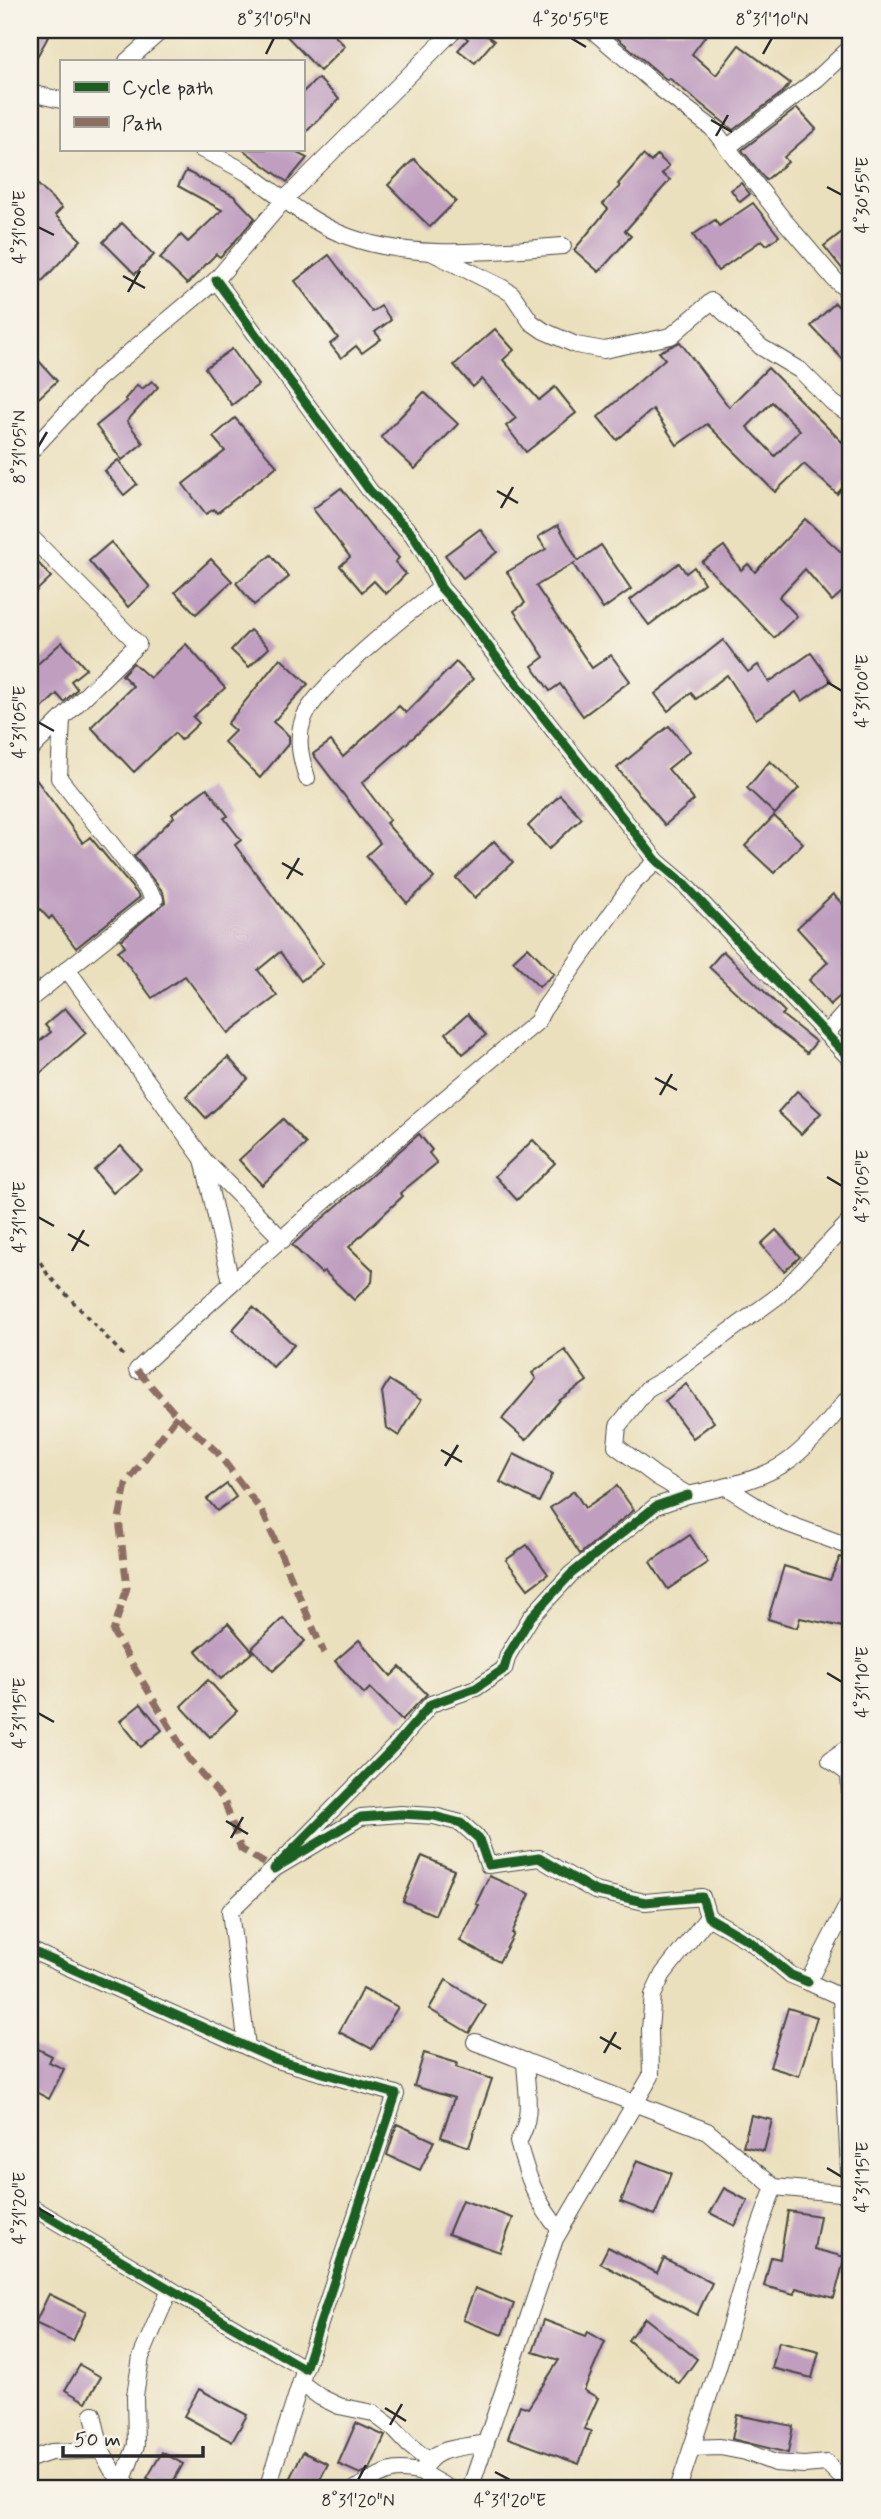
<svg xmlns="http://www.w3.org/2000/svg" width="881" height="2519" font-family="Mynerve,sans-serif">
<rect width="100%" height="100%" fill="#f7f3e8"/>
<filter id="ink" filterUnits="userSpaceOnUse"><feTurbulence type="fractalNoise" baseFrequency=".0143" numOctaves="2"/><feDisplacementMap in="SourceGraphic" scale="14" xChannelSelector="R" yChannelSelector="G"/><feConvolveMatrix kernelMatrix="1 2 1 2 8 2 1 2 1" color-interpolation-filters="sRGB"/></filter>
<filter id="wash" filterUnits="userSpaceOnUse"><feTurbulence type="fractalNoise" baseFrequency=".00686" numOctaves="4" result="noise"/><feDisplacementMap in="SourceGraphic" scale="28" xChannelSelector="R" yChannelSelector="G"/><feGaussianBlur stdDeviation="1.57" result="paint"/><feColorMatrix in="noise" values="0 0 0 0 0 0 0 0 0 0 0 0 0 0 0 0 0 1.4 0 .05"/><feComposite in="paint" operator="in"/></filter>
<g filter="url(#wash)">
<rect width="100%" height="100%" fill="#ebe0bd"/>
<g id="blocks">
<!-- building -->
<g fill="#bf9ec0" fill-rule="evenodd">
<path d="M30 30H52L30 69Z"/>
<path d="M281 30H329L345 46 320 71Z"/>
<path d="M464 30H480L494 41 475 63 458 50 468 39 463 35Z"/>
<path d="M608 30H710L692 54 716 75 739 45 790 83 783 92 733 130 669 78 667 80Z"/>
<path d="M318 78 339 99 303 135V92Z"/>
<path d="M797 108 816 129 784 157 788 162 766 180 742 150Z"/>
<path d="M242 149H289L307 158 287 182Z"/>
<path d="M643 155 651 162 657 155 669 166 662 174 670 180 625 231 631 236 599 272 574 250 608 209 603 204 620 186 618 184Z"/>
<path d="M414 159 456 201 430 227 388 185Z"/>
<path d="M186 171 234 196 255 218 230 247 220 257 216 254 187 284 160 258 181 235 188 242 222 210 178 186Z"/>
<path d="M30 177 62 208 55 215 81 240 30 294Z"/>
<path d="M741 183 750 194 740 202 731 190Z"/>
<path d="M753 203 779 236 767 245 762 240 718 271 693 235 715 220 719 226Z"/>
<path d="M122 223 154 255 135 274 103 242Z"/>
<path d="M851 225V280L824 246Z"/>
<path d="M329 255 372 312 381 306 391 320 375 332 381 339 362 353 356 346 341 358 330 344 338 338 295 281Z"/>
<path d="M835 303 851 320V368L811 326Z"/>
<path d="M495 329 514 350 503 360 539 400 555 387 576 413 526 452 506 426 516 418 482 379 473 387 454 365Z"/>
<path d="M680 342 729 407 768 368 842 442 851 432V478L837 494 804 464 775 492 707 424 677 445 653 409 617 440 598 417 665 359 659 352ZM772 402 800 430 775 456 747 427Z"/>
<path d="M232 349 258 385 232 405 205 368Z"/>
<path d="M30 351 57 381 30 406Z"/>
<path d="M152 381 158 387 127 421 143 443 122 460 96 426 127 401 125 399 137 385 142 389Z"/>
<path d="M424 392 458 424 415 469 381 437Z"/>
<path d="M235 418 277 466 217 513 214 509 206 514 183 484 225 451 213 437Z"/>
<path d="M118 460 137 484 124 495 105 471Z"/>
<path d="M341 488 371 526 399 558 395 562 406 574 386 594 374 581 362 592 340 566 350 557 313 509Z"/>
<path d="M805 519 841 552 851 543V584L832 601 805 569 779 597 797 616 774 638 702 562 724 546 741 570 748 564 755 572Z"/>
<path d="M558 525 578 561 601 545 631 589 603 609 573 564 576 562 536 586 592 668 611 655 630 681 583 716 560 684 550 691 532 666 544 657 514 611 525 603 507 572 546 549 538 537Z"/>
<path d="M480 529 497 552 463 578 445 555Z"/>
<path d="M111 542 150 587 128 607 89 561Z"/>
<path d="M30 554 51 577 30 597Z"/>
<path d="M271 555 289 577 254 605 236 583Z"/>
<path d="M211 559 232 581 196 614 175 592Z"/>
<path d="M679 563 686 573 694 567 704 583 649 625 630 600Z"/>
<path d="M250 630 269 648 249 667 231 650Z"/>
<path d="M723 640 748 672 758 665 769 682 811 653 831 681 802 701 796 692 756 719 727 675 696 699 691 693 668 711 655 694Z"/>
<path d="M62 642 86 669 71 681 77 689 64 702 57 694 30 720V671Z"/>
<path d="M186 644 225 688 193 717 199 723 181 740 175 733 134 772 91 727 133 686 122 675 133 663 150 678Z"/>
<path d="M280 658 308 684 273 722 289 736V743L260 778 224 742 235 731 227 724Z"/>
<path d="M456 662 473 679 435 718 362 783 390 820 386 823 434 878 407 903 366 856 380 843 313 754 331 741 343 757 399 706 406 713Z"/>
<path d="M669 726 690 751 668 769 694 800 665 825 617 768Z"/>
<path d="M770 761 799 788 775 814 747 788Z"/>
<path d="M30 771 83 843 90 837 140 897 76 948 52 916 49 919 30 898Z"/>
<path d="M207 788 228 816 224 818 241 840 235 845 323 964 301 981 280 952 258 970 277 996 228 1033 185 976 152 998 118 951 125 946 121 940 165 902 163 892 134 856 174 817 172 814Z"/>
<path d="M560 795 582 818 549 849 528 826Z"/>
<path d="M774 816 803 843 774 873 745 846Z"/>
<path d="M494 841 513 862 475 898 456 878Z"/>
<path d="M833 894 851 913V986L830 1005 809 980 828 962 797 928Z"/>
<path d="M528 947 554 974 539 987 513 961Z"/>
<path d="M723 951 785 1012 782 1015 816 1042 807 1053 772 1026 709 967Z"/>
<path d="M65 1008 86 1033 30 1082V1049L51 1032 45 1025Z"/>
<path d="M468 1014 486 1035 463 1054 446 1033Z"/>
<path d="M228 1057 248 1079 206 1118 186 1096Z"/>
<path d="M797 1091 821 1113 801 1134 778 1112Z"/>
<path d="M283 1119 306 1144 262 1185 239 1160Z"/>
<path d="M419 1134 432 1150 429 1153 437 1163 400 1193 403 1196 349 1247 373 1270 372 1282 354 1300 324 1271 321 1273 292 1245Z"/>
<path d="M533 1140 555 1163 517 1200 495 1176Z"/>
<path d="M121 1146 141 1169 113 1193 94 1170Z"/>
<path d="M776 1230 800 1257 784 1271 761 1244Z"/>
<path d="M253 1307 294 1345 273 1367 232 1330Z"/>
<path d="M565 1350 587 1381 560 1400 526 1440 502 1419 536 1379 532 1373Z"/>
<path d="M389 1380 421 1400 399 1436 387 1428 382 1392Z"/>
<path d="M686 1384 714 1422 693 1438 665 1401Z"/>
<path d="M514 1454 553 1474 539 1502 500 1482Z"/>
<path d="M227 1484 236 1497 217 1511 207 1499Z"/>
<path d="M617 1486 634 1510 580 1554 550 1508 574 1491 585 1508Z"/>
<path d="M690 1535 708 1562 668 1589 650 1562Z"/>
<path d="M527 1545 548 1574 528 1589 506 1560Z"/>
<path d="M840 1557 851 1561V1613L848 1628 800 1618 797 1628 768 1619 784 1566 830 1580Z"/>
<path d="M283 1618 305 1641 273 1671 252 1648Z"/>
<path d="M228 1623 253 1652 221 1679 196 1651Z"/>
<path d="M359 1640 391 1676 400 1667 427 1694 402 1720 370 1688 364 1694 335 1661Z"/>
<path d="M208 1680 237 1711 210 1737 181 1706Z"/>
<path d="M141 1704 162 1730 141 1747 120 1721Z"/>
<path d="M422 1856 454 1870 435 1915 403 1901Z"/>
<path d="M489 1876 530 1894 512 1933 514 1934 499 1962 460 1941 479 1905 476 1904Z"/>
<path d="M446 1980 486 2005 469 2033 429 2009Z"/>
<path d="M363 1988 398 2007 372 2049 339 2032Z"/>
<path d="M788 2008 817 2017 799 2076 770 2067Z"/>
<path d="M30 2045 52 2056 49 2062 64 2069 49 2099 30 2089Z"/>
<path d="M424 2053 457 2063 456 2067 492 2079 469 2147 441 2137 454 2098 414 2086Z"/>
<path d="M751 2115 772 2120 764 2151 743 2146Z"/>
<path d="M397 2124 434 2141 420 2170 387 2155Z"/>
<path d="M637 2160 671 2173 655 2215 621 2202Z"/>
<path d="M724 2188 748 2201 735 2226 710 2213Z"/>
<path d="M462 2200 513 2218 500 2252 448 2234Z"/>
<path d="M788 2211 820 2216 814 2249 845 2257 834 2298 796 2288 794 2294 764 2286 771 2257 780 2259Z"/>
<path d="M608 2247 657 2273 664 2258 712 2283 697 2315 600 2263Z"/>
<path d="M475 2288 514 2304 502 2335 463 2320Z"/>
<path d="M49 2294 86 2312 73 2341 35 2323Z"/>
<path d="M645 2318 697 2359 679 2384 628 2340Z"/>
<path d="M544 2320 586 2336 588 2332 605 2342 584 2390 598 2398 584 2429 591 2431 579 2464 508 2438 520 2405 528 2408 559 2360 533 2352Z"/>
<path d="M779 2342 819 2352 812 2378 772 2368Z"/>
<path d="M80 2365 101 2377 86 2402 65 2390Z"/>
<path d="M199 2389 247 2415 232 2442 184 2416Z"/>
<path d="M737 2415 793 2426 788 2453 732 2439Z"/>
<path d="M356 2423 385 2436 370 2469 360 2474 338 2464Z"/>
<path d="M162 2452 183 2464 169 2489 147 2478Z"/>
<path d="M303 2452 328 2464 315 2489H284Z"/>
</g>
</g>
</g>
<g filter="url(#ink)">
<use href="#blocks" fill-opacity="0" stroke="#484641" stroke-width="2"/>
<g fill="none" stroke-linecap="round" stroke-linejoin="round">
<!-- street casing -->
<g stroke="#484641" stroke-width="18">
<g id="street">
<path d="M592 30 661 89 712 128 782 218 835 280 851 294"/>
<path d="M127 61 162 30"/>
<path d="M30 93 61 100"/>
<path d="M728 147 817 79 851 47"/>
<path d="M201 149C217 157 234 165 249 174 278 194 306 219 339 233 407 262 492 251 563 246"/>
<path d="M431 252 503 288 512 294 531 322 544 331 576 345 604 350 671 336 712 301 761 347 801 371 833 403 851 415"/>
<path d="M216 280 370 491 412 534 426 556 441 588 465 615 506 670 657 861 683 883 851 1060"/>
<path d="M30 452 99 378 216 280 285 199 454 30"/>
<path d="M30 536 138 644 30 750"/>
<path d="M307 778C301 759 296 740 303 720 314 687 410 611 441 588"/>
<path d="M67 969 203 1159 283 1240"/>
<path d="M30 999 155 899 59 778 62 719"/>
<path d="M826 1034 851 1006"/>
<path d="M203 1159 231 1282"/>
<path d="M851 1220 778 1296 666 1378 647 1389 618 1426 616 1446 656 1476 688 1495C721 1488 764 1480 791 1459 814 1441 833 1417 851 1394"/>
<path d="M137 1370C266 1249 401 1134 537 1022L543 1010 633 883 657 861"/>
<path d="M726 1487 780 1521 851 1547"/>
<path d="M688 1495 656 1506 571 1574 531 1617 508 1655 504 1669 476 1688 431 1704 396 1745 274 1869 361 1817 401 1814 434 1816 461 1823 479 1839 488 1865 539 1858 595 1891 645 1902 702 1897 708 1917 751 1942 791 1975 808 1982"/>
<path d="M851 1745 830 1760 849 1774 851 1810"/>
<path d="M30 1950 274 2059 396 2094 305 2369 30 2206"/>
<path d="M475 2042 707 2131 774 2187"/>
<path d="M247 2047 230 1911 274 1869"/>
<path d="M525 2061C526 2090 534 2116 518 2142 527 2175 537 2205 560 2230"/>
<path d="M301 2383 320 2397 339 2406 373 2413 393 2428 409 2445 429 2461"/>
<path d="M93 2414 101 2450"/>
<path d="M692 2448 720 2447 746 2452 775 2463 804 2465 827 2463 846 2482 851 2480"/>
<path d="M30 2459 51 2452 101 2450 112 2470 133 2489"/>
<path d="M123 2480 136 2445 135 2396 141 2357 170 2289"/>
<path d="M267 2489 303 2375"/>
<path d="M355 2489C382 2474 390 2465 422 2473"/>
<path d="M450 2489 422 2473C430 2446 462 2448 486 2443"/>
<path d="M470 2489 555 2239 651 2076 650 2029 653 1995 663 1974 708 1917"/>
<path d="M678 2489 718 2368 755 2239 774 2187 850 2194 841 1997 808 1982 851 1898"/>
</g>
</g>
<!-- path -->
<path stroke="#484641" stroke-width="3.5" stroke-dasharray="5 5" stroke-linecap="butt" d="M30 1245 48 1275 126 1358"/>
<!-- street -->
<use href="#street" stroke="#fff" stroke-width="16"/>
<!-- quiet -->
<g stroke="#8d6e63" stroke-width="7" stroke-dasharray="14 7" stroke-linecap="butt">
<path d="M137 1370 177 1416 217 1452 263 1513 324 1653"/>
<path d="M177 1416 126 1484 119 1519 127 1588 113 1632 189 1759 224 1800 241 1849 274 1869"/>
</g>
<!-- cycleway casing -->
<g stroke="#f7f3e8" stroke-width="13">
<g id="cycleway">
<path d="M216 280 370 491 412 534 426 556 441 588 465 615 506 670 657 861 683 883 851 1060"/>
<path d="M688 1495 656 1506 571 1574 531 1617 508 1655 504 1669 476 1688 431 1704 396 1745 274 1869 361 1817 401 1814 434 1816 461 1823 479 1839 488 1865 539 1858 595 1891 645 1902 702 1897 708 1917 751 1942 791 1975 808 1982"/>
<path d="M30 1950 274 2059 396 2094 305 2369 30 2206"/>
</g>
</g>
<!-- cycleway -->
<use href="#cycleway" stroke="#1b5e20" stroke-width="9"/>
</g>
</g>
<!-- ticks -->
<path fill="none" stroke="#2b2b2b" stroke-width="2.5" d="M571 38 586 47M266 54 274 38M763 54 772 38M711 120 732 132M716 136 728 115M827 187 842 195M38 227 54 235M123 276 145 288M128 292 140 271M38 447 47 432M497 491 518 503M501 508 513 487M827 682 842 691M38 722 54 731M282 863 303 875M287 879 299 858M655 1078 677 1090M660 1095 672 1074M827 1177 842 1186M38 1217 54 1226M68 1234 89 1246M72 1251 84 1230M441 1450 462 1462M445 1466 458 1445M827 1673 842 1682M38 1713 54 1722M226 1821 248 1834M231 1838 243 1817M600 2037 621 2049M604 2053 616 2032M827 2168 842 2177M38 2208 54 2217M385 2408 406 2421M390 2425 402 2404M495 2472 510 2480M358 2480 366 2465"/>
<!-- margin -->
<rect width="881" height="2519" fill="none" stroke="#f7f3e8" stroke-width="77"/>
<!-- legend -->
<rect x="60" y="60" width="245" height="91" fill="#f7f3e8" stroke="#a5a39c" stroke-width="2"/>
<rect x="74" y="82" width="35" height="10" fill="#1b5e20" stroke="#a5a39c" stroke-width="2"/>
<text x="122" y="94" font-size="21" fill="#2b2b2b">Cycle path</text>
<rect x="74" y="117" width="35" height="10" fill="#8d6e63" stroke="#a5a39c" stroke-width="2"/>
<text x="122" y="130" font-size="21" fill="#2b2b2b">Path</text>
<!-- scale -->
<path d="M63 2446v10h140v-10" fill="none" stroke="#2b2b2b" stroke-width="3.5"/>
<text x="74" y="2446" font-size="21" fill="#2b2b2b" stroke="#f7f3e8" stroke-width="5" paint-order="stroke">50 m</text>
<rect x="38" y="38" width="804" height="2442" fill="none" stroke="#2b2b2b" stroke-width="2.5"/>
<g font-size="18" text-anchor="middle" fill="#2b2b2b">
<text x="274" y="25">8°31'05"N</text>
<text x="571" y="25">4°30'55"E</text>
<text x="772" y="25">8°31'10"N</text>
<text transform="translate(862 195) rotate(-90)" y="6">4°30'55"E</text>
<text transform="translate(19 227) rotate(-90)" y="6">4°31'00"E</text>
<text transform="translate(19 447) rotate(-90)" y="6">8°31'05"N</text>
<text transform="translate(862 691) rotate(-90)" y="6">4°31'00"E</text>
<text transform="translate(19 722) rotate(-90)" y="6">4°31'05"E</text>
<text transform="translate(862 1186) rotate(-90)" y="6">4°31'05"E</text>
<text transform="translate(19 1217) rotate(-90)" y="6">4°31'10"E</text>
<text transform="translate(862 1682) rotate(-90)" y="6">4°31'10"E</text>
<text transform="translate(19 1713) rotate(-90)" y="6">4°31'15"E</text>
<text transform="translate(862 2177) rotate(-90)" y="6">4°31'15"E</text>
<text transform="translate(19 2208) rotate(-90)" y="6">4°31'20"E</text>
<text x="358" y="2506">8°31'20"N</text>
<text x="510" y="2506">4°31'20"E</text>
</g>
</svg>
